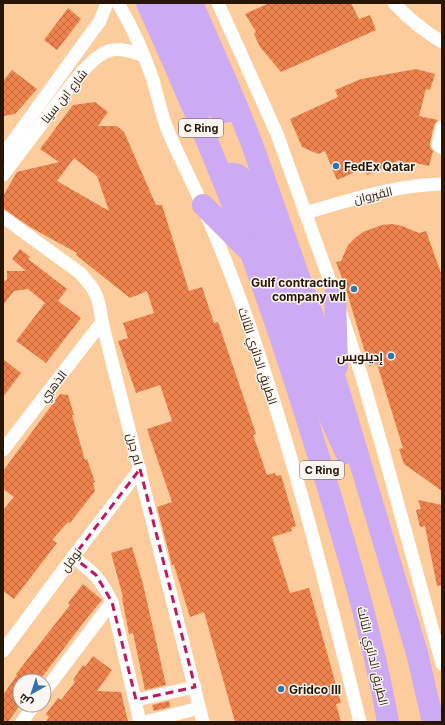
<svg xmlns="http://www.w3.org/2000/svg" width="445" height="725" font-family="Inter,Cairo,sans-serif">
<defs>
<pattern id="building-cross-hatch" width="8" height="8" patternUnits="userSpaceOnUse"><rect width="8" height="8" fill="#ef834e"/><path d="M0 0l8 8M0 8l8-8" fill="none" stroke="#c26a3f"/></pattern>
</defs>
<rect width="100%" height="100%" fill="#fdcc9c"/>
<!-- building -->
<g fill="url(#building-cross-hatch)" fill-rule="evenodd">
<path d="M269 3H351L359 19 370 15 376 30 281 72 260 47 254 34 256 32 245 14Z"/>
<path d="M68 8 81 19 57 50 44 40Z"/>
<path d="M416 69 435 74 430 90 426 89 419 116 438 120 434 125 430 143V147L433 151 429 166 411 162 401 165 400 160 367 175 364 168 337 180 325 151 318 154 302 147 290 119 338 97 335 90 361 79Z"/>
<path d="M12 70 37 89 15 114 3 116V81Z"/>
<path d="M95 102 108 112 98 126H117L124 132 156 205H162L189 291 202 287 214 323 218 322 256 434 253 435 267 475 275 473 276 476 281 475 296 526 291 528 292 531 272 537 290 593 309 588 341 703 336 704 341 722H235L204 612 190 617 174 565H172L157 507 172 502 147 429 172 421 160 385 136 393 118 341 128 338 123 323 154 313 147 291 130 298 76 255 77 253 30 227 4 209 3 196 17 172 59 162 40 149 73 105ZM74 158 97 176 109 211 57 181Z"/>
<path d="M392 224 402 226 419 233 426 231 442 276V491L404 464 399 449 403 448 377 364 369 366 346 289 336 262 341 261 348 245 355 238 363 232 382 225Z"/>
<path d="M20 249 30 257 28 259 67 289 58 301 81 318 46 363 16 341 45 303 28 289 14 291 3 305V281L7 280V271H26L12 259Z"/>
<path d="M3 359 21 373 3 397Z"/>
<path d="M60 394 68 395 74 415H72L85 460 87 459 95 482 93 483 95 491 70 523 68 522 52 540 57 543 14 599 3 591V510L14 497 3 489V471Z"/>
<path d="M418 500 442 505V585L437 586 425 526 420 527 416 510 421 509Z"/>
<path d="M132 547 143 584 166 685 145 690 133 633 129 634 122 598 123 597 111 553Z"/>
<path d="M83 584 102 600 87 618 39 681H20V705L8 722H3V695L17 675 16 674 70 605 68 603Z"/>
<path d="M93 656 112 670 97 691 121 692 128 722H46L49 717 46 714 58 698 61 700 75 682 73 680 83 665 85 667Z"/>
<path d="M169 701 170 707 154 711 152 705Z"/>
</g>
<g fill="none" stroke-linecap="round" stroke-linejoin="round">
<!-- minor -->
<g stroke="#fff" stroke-width="13">
<path d="M118 3C132 27 144 53 153 80 158 97 161 114 168 131 179 157 192 181 203 207 225 257 245 309 261 361 300 480 330 601 360 722"/>
<path d="M218 3 277 134 335 295 361 374 383 450 442 664"/>
<path d="M394 3C408 18 424 31 442 42"/>
<path d="M442 127 438 145 442 148"/>
<path d="M3 155 89 36 100 21 107 3"/>
<path d="M3 175C22 150 40 126 59 101 71 86 90 58 108 51 120 47 133 52 144 56"/>
<path d="M305 213C350 200 395 185 442 184"/>
<path d="M3 217 80 273C97 291 99 298 102 322L203 722"/>
<path d="M3 450 102 322"/>
<path d="M73 557C93 572 101 579 112 602L140 722"/>
<path d="M3 651 73 557 140 469"/>
<path d="M44 692 112 602"/>
<path d="M136 700 195 687"/>
<path d="M22 722 34 705"/>
<path d="M145 722 199 708"/>
</g>
<!-- trunk -->
<g stroke="#ccaaf4" stroke-width="22">
<path d="M147 3C184 85 220 168 251 253 277 325 301 398 323 471 348 554 373 637 388 722"/>
<path d="M170 3 214 106 223 112 238 109"/>
<path d="M192 3 233 97 252 144 337 385 417 653 433 722"/>
<path d="M221 175C231 173 239 172 245 182L288 297 328 413 346 453"/>
<path d="M203 205 246 248"/>
<path d="M335 295 337 366"/>
</g>
</g>
<!-- marked area -->
<path fill="none" stroke="#c2185b" stroke-width="3" stroke-dasharray="8 5" stroke-linejoin="round" d="M140 469 195 687 136 700 112 602 96 575 73 557Z"/>
<!-- markers -->
<g fill="#3176ab" stroke="#fbf6f1" stroke-width="1.5">
<circle cx="336" cy="166" r="4"/>
<circle cx="354" cy="289" r="4"/>
<circle cx="391" cy="356" r="4"/>
<circle cx="281" cy="689" r="4"/>
</g>
<g text-anchor="middle" dominant-baseline="central" stroke-width="3" stroke-linejoin="round" paint-order="stroke">
<!-- shield labels -->
<g fill="#fbf6f1" stroke="#67594b" stroke-width="1">
<rect x="179" y="119" width="44" height="18" rx="3"/>
<rect x="300" y="461" width="44" height="18" rx="3"/>
</g>
<g font-size="11" font-weight="bold" fill="#281604">
<text x="201" y="128">C Ring</text>
<text x="322" y="470">C Ring</text>
</g>
<!-- street labels -->
<g font-size="12" fill="#281604" stroke="#fbf6f1">
<text transform="translate(64 96) rotate(-51)">شارع ابن سينا</text>
<text transform="translate(373 195) rotate(-13)">القيروان</text>
<text transform="translate(258 356) rotate(72)">الطريق الدائري الثالث</text>
<text transform="translate(53 386) rotate(-52)">الذهبي</text>
<text transform="translate(135 449) rotate(76)">ام جرن</text>
<text transform="translate(71 560) rotate(-53)">نوفل</text>
<text transform="translate(373 656) rotate(77)">الطريق الدائري الثالث</text>
</g>
<!-- poi labels -->
<g font-size="12" font-weight="bold" fill="#281604" stroke="#fbf6f1" text-anchor="start">
<text x="344" y="166">FedEx Qatar</text>
<text x="346" y="282" text-anchor="end">Gulf contracting<tspan x="346" dy="14">company wll</tspan></text>
<text x="383" y="356" text-anchor="end">إديلويس</text>
<text x="289" y="689">Gridco III</text>
</g>
</g>
<!-- border -->
<rect width="445" height="725" fill="none" stroke="#281604" stroke-width="8"/>
<!-- north arrow -->
<g transform="translate(32 693) rotate(219)"><circle r="19" fill="#fbf6f1" stroke="#a79c92"/>
<path d="M0-3L7 15L0 10L-7 15Z" fill="#3176ab"/>
<text y="-6" font-size="11" font-weight="bold" text-anchor="middle" fill="#281604">ش</text>
</g>
</svg>
